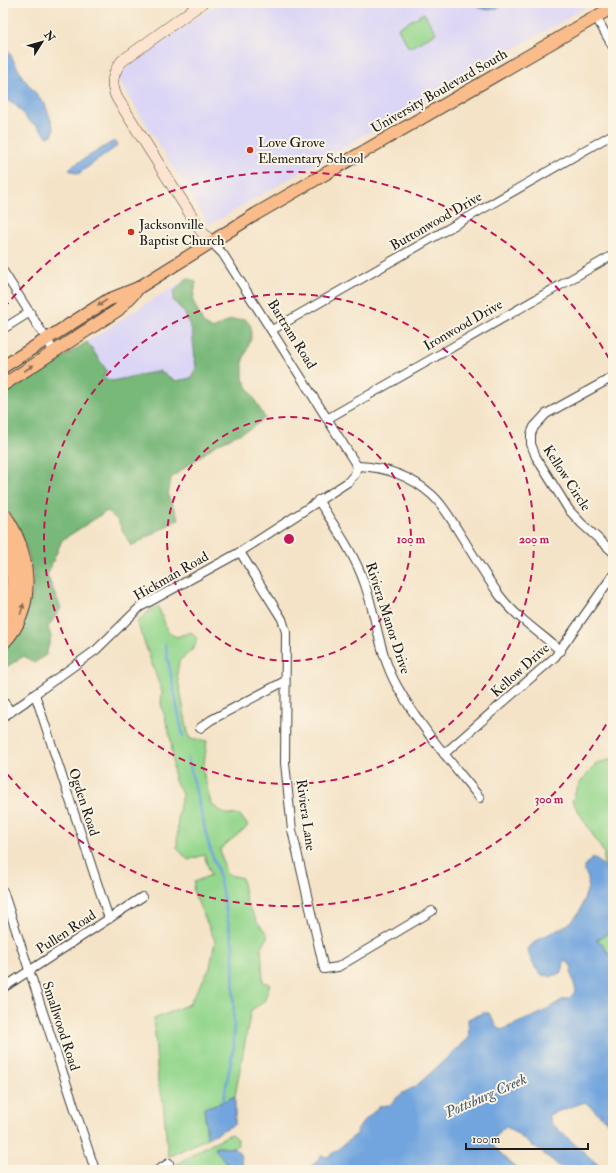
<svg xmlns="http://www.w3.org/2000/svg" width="616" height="1173" font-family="'IM FELL Double Pica',serif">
<rect width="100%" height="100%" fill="#fcf5e5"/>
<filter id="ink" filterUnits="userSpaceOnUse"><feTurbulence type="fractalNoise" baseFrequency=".025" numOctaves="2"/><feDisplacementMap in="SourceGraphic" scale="8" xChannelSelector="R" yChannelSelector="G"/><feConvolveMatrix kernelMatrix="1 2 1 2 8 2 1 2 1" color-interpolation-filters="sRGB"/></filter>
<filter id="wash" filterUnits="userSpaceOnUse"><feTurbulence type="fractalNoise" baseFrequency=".012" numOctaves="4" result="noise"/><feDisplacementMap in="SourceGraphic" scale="16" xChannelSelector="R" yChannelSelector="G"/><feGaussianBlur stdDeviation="0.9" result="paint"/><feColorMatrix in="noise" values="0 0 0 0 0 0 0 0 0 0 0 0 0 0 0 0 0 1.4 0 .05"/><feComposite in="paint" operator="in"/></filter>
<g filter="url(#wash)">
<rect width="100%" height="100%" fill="#f4e3c7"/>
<!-- built -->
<g fill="#dcd6f6">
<path d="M217 3H593L209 225 116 76Z"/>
<path d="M187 278 174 291 173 300 184 312 192 331 196 368 191 378 176 381 159 371 112 381 103 377 87 342Z"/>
</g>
<!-- green -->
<g fill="#95d78e" stroke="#587a55">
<path d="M424 13 436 33 409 48 398 28Z"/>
<path d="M158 606 168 632 176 637 191 632 197 639 194 648 179 661 177 674 189 738 207 741 203 771 211 804 225 814 240 815 248 826 220 849 226 874 242 878 247 904 258 923 267 933V939L261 947 263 982 270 984 264 1002 251 1010 235 1096 223 1102 204 1108 207 1138 168 1157 163 1101 158 1083 154 1019 189 1004 210 968 215 941 193 891 194 882 211 875 204 855 188 860 177 848 178 816 182 794 174 779 171 740 161 703 162 692 137 622 148 612Z"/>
<path d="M613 758V881V878L604 866V853L572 801 579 784 595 765Z"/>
<path d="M613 923V953H607L602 943 596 940 606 935Z"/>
<path d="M231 1134 237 1139 238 1145 235 1148 216 1147 228 1165 224 1170H177L174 1166 210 1144Z"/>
</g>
<!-- forest -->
<path fill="#78b879" stroke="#4a6a4a" d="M187 278 196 282 193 301 203 323 213 329 230 320 245 319 251 326V339L243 360V379L265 418 250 429 217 444 171 478 168 496 179 519 131 546 117 520 107 511 62 540 47 575 61 608 48 627 51 637 46 655 34 663 24 656 3 669V650L9 644 32 595 33 575 27 550 10 513 3 505V459L5 458 3 455V395L87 342 107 371 103 377 112 381 159 371 176 381 191 378 196 368 192 331 184 312 173 300 174 291Z"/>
<!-- water -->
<g fill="#72a5de" stroke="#47607d">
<path d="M473 3H507C494 11 486 13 473 3Z"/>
<path d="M3 41 23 78 45 104 54 129 53 134 48 137C44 134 43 131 39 128 37 125 32 124 29 121 21 112 16 101 3 100Z"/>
<path d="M112 142H115L117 144 116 147 78 174 69 170 71 167Z"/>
<path d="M594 858C602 864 611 871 613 881V923L606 935 596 940 602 943 607 952 613 953V1127L585 1102 548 1115 552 1124 604 1170H563L552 1160 507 1127 502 1129 492 1142 494 1147 518 1170H308L321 1156 328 1157 358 1133 357 1131 363 1122 380 1106 390 1105C397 1096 405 1091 415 1087L469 1038 468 1019 483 1013H489L497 1027 501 1030 539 1014 562 1000 569 998 576 991 571 973 572 968 567 961 564 963 562 972 550 977 547 975 542 976C534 967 530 961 528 949 540 932 567 932 578 914 582 908 583 900 586 894 589 884 590 879 584 871 585 865 589 860 594 858Z"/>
<path d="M235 1096V1124L207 1138 204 1108 223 1102Z"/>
<path d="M216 1147 235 1148 240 1154 244 1170H224L228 1165 215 1149Z"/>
</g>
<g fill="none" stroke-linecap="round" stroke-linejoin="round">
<!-- stream -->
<g stroke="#72a5de" stroke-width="2.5">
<path d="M165 644 183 737"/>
<path d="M188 758 209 846 218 871 233 946 234 1045 223 1102"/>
</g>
</g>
</g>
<g filter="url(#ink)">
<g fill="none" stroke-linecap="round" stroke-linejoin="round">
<!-- street casing -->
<g stroke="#3c3a36" stroke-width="10">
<g id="street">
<path d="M596 17 613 47"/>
<path d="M211 242 223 254 357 466C384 467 411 476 432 495 442 504 450 517 457 529 471 551 484 574 500 596 515 616 541 634 561 651"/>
<path d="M3 271 54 351"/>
<path d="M3 329 30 312"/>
<path d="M272 330 613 134"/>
<path d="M613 377 546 414 534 427 531 434V444L536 457 569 510 582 524 613 552"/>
<path d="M327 419 613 255"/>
<path d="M318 500C335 527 354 553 364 582 377 617 378 652 397 686 420 727 451 762 480 798"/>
<path d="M240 552 282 619 286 632 285 763 292 830 324 969 338 967 432 911"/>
<path d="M35 694 109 919"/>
<path d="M3 701 11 712"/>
<path d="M3 717 25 702 35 694 96 650 140 607 240 552 348 482 355 474 357 466"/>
<path d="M200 728 211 720 285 681"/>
<path d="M444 754 555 657 613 575"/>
<path d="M3 891 95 1170"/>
<path d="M3 988 142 897"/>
<path d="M158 1170 169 1163"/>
</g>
</g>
<!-- secondary casing -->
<g stroke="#3c3a36" stroke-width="12">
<path id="secondary" d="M202 3 122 61C112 73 110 84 117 98L201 231 211 242"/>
</g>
<!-- primary casing -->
<g stroke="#3c3a36" stroke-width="14">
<g id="primary">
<path d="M3 367 108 300 138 288 256 214 613 7"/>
<path d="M3 385 118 310 136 291"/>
</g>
</g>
<!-- highway casing -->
<g stroke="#3c3a36" stroke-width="16">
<g id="highway">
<path d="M3 514C29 551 37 607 3 642"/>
<path d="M3 538C16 566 18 592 3 620"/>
</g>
</g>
<!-- street -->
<use href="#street" stroke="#fff" stroke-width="8"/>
<!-- secondary -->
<use href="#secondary" stroke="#fde4d0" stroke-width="11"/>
<!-- primary -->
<use href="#primary" stroke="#f9bc8a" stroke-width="12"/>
<!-- highway -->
<use href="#highway" stroke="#f9bc8a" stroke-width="14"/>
</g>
<!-- one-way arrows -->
<defs><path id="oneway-solid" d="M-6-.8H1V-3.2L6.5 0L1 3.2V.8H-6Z"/></defs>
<g fill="#8a6c53">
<use href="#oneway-solid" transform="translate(102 303) rotate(148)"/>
<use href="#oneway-solid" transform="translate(29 368) rotate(-33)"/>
<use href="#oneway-solid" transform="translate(22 609) rotate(-73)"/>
</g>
</g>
<!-- distance rings -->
<g fill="none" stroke="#c2185b" stroke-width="2" stroke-dasharray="7 5">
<circle cx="289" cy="539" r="122"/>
<circle cx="289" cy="539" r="245"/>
<path d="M612 714A367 367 0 0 1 4 770M4 308A367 367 0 0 1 612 364"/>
</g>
<!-- markers -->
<g fill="#c8321e" stroke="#fcf5e5" stroke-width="1.5">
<circle cx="250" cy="150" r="4"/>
<circle cx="131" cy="232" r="4"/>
</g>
<g text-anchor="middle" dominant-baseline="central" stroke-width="4" stroke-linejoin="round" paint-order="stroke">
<!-- street labels -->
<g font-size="14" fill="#1c1c1c" stroke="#fcf5e5">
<text transform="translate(439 91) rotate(-30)">University Boulevard South</text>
<text transform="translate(436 221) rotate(-30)">Buttonwood Drive</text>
<text transform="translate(463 325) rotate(-30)">Ironwood Drive</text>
<text transform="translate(292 334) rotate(58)">Bartram Road</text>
<text transform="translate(567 478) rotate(57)">Kellow Circle</text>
<text transform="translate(171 576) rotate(-30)">Hickman Road</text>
<text transform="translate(388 618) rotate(72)">Riviera Manor Drive</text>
<text transform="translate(520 670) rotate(-42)">Kellow Drive</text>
<text transform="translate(84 802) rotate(72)">Ogden Road</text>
<text transform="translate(306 815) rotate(82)">Riviera Lane</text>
<text transform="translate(66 932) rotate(-33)">Pullen Road</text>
<text transform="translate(61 1026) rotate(72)">Smallwood Road</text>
</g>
<!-- poi labels -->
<g font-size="14" fill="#1c1c1c" stroke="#fcf5e5" text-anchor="start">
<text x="258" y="142">Love Grove<tspan x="258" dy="16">Elementary School</tspan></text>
<text x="139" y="224">Jacksonville<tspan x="139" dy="16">Baptist Church</tspan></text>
</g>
<!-- water labels -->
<g font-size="15" font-style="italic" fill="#435a73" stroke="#fcf5e5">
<text transform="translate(486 1096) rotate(-24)">Pottsburg Creek</text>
</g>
</g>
<circle cx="289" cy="539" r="6" fill="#c2185b" stroke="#fcf5e5" stroke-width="2"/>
<g font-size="12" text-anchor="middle" font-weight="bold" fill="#c2185b" stroke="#fcf5e5" stroke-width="4" stroke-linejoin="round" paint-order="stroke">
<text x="411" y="543">100 m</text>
<text x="534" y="543">200 m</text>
<text x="549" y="803">300 m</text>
</g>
<!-- margin -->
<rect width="616" height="1173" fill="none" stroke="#fcf5e5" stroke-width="16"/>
<!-- north arrow -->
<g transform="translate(42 42) rotate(53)" stroke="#fcf5e5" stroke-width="3" paint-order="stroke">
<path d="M0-3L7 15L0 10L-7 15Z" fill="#1c1c1c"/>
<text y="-6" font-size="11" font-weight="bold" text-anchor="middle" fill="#1c1c1c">N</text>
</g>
<!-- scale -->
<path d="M466 1143v6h122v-6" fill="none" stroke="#1c1c1c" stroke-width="2"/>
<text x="472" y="1143" font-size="12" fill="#1c1c1c" stroke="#fcf5e5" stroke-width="3" paint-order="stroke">100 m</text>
</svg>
